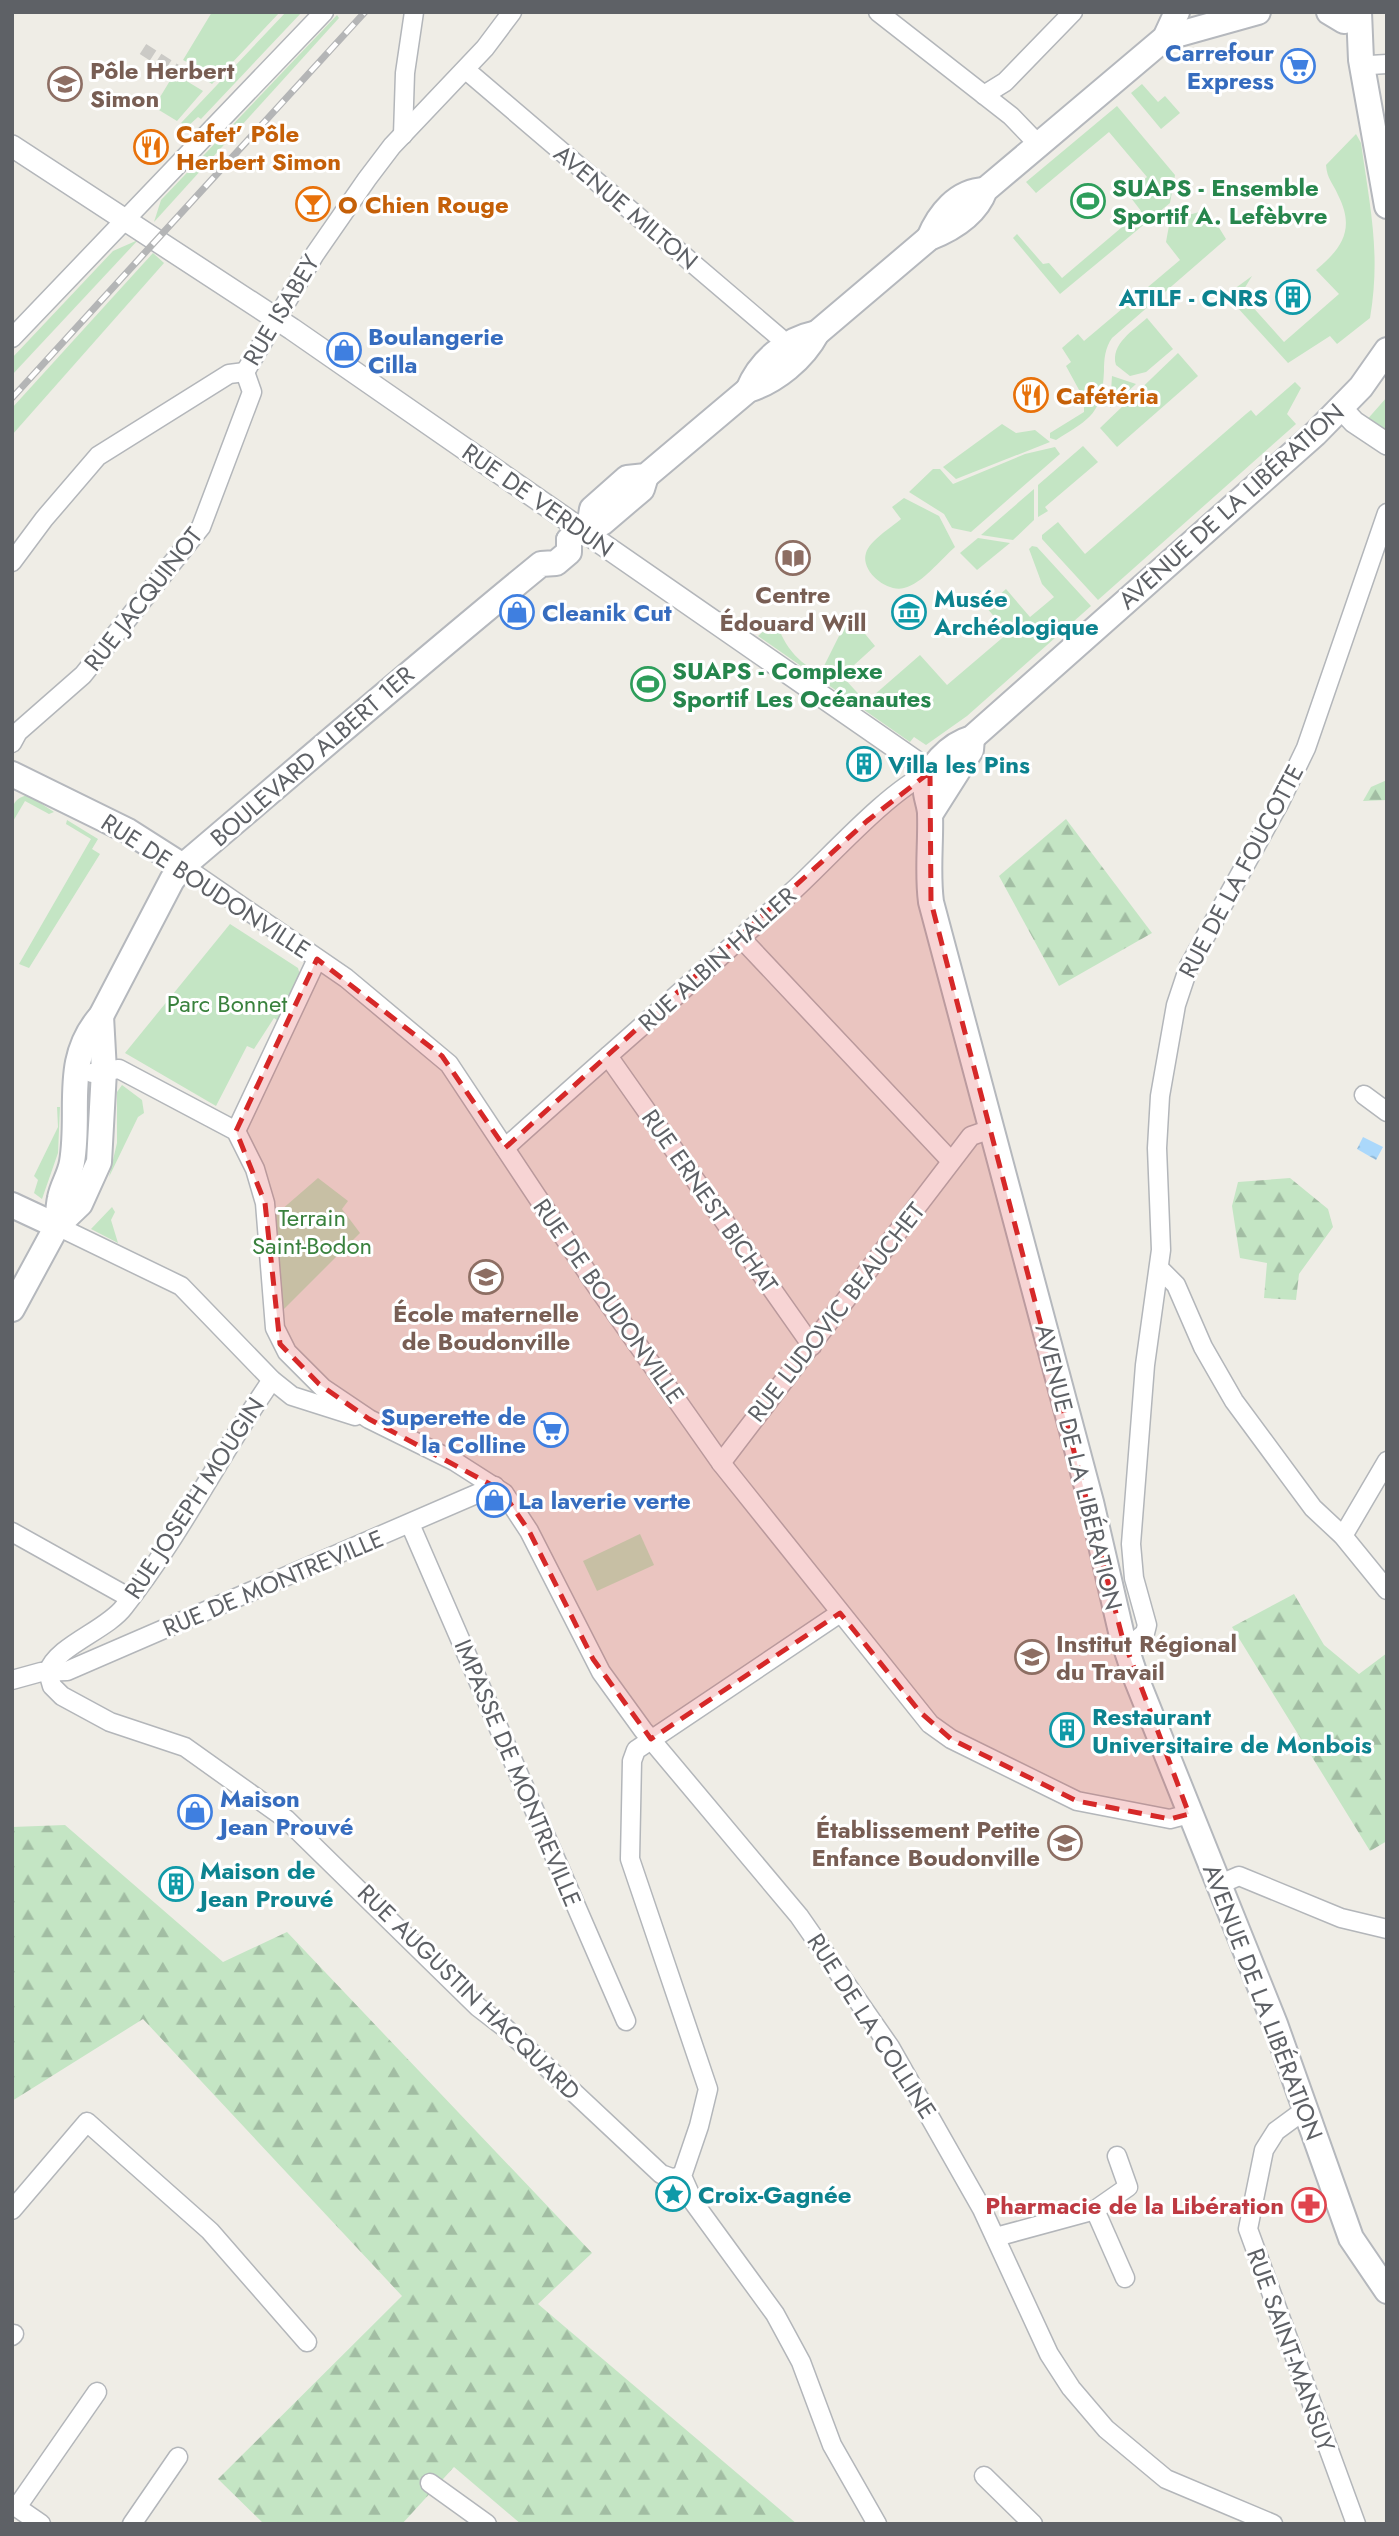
<svg xmlns="http://www.w3.org/2000/svg" width="1399" height="2536" font-family="Jost,sans-serif">
<defs>
<pattern id="forest-firs" width="22" height="20" patternUnits="userSpaceOnUse" patternTransform="scale(1.75)"><rect width="22" height="20" fill="#c4e5c4"/><path d="M5 1l3.5 6h-7zM16 11l3.5 6h-7z" fill="#a2bda3"/></pattern>
<pattern id="water-ripples" width="26" height="14" patternUnits="userSpaceOnUse" patternTransform="scale(1.75)"><rect width="26" height="14" fill="#abd8fb"/><path d="M2 4q2-2 4 0t4 0M15 11q2-2 4 0t4 0" fill="none" stroke="#8eb3cf"/></pattern>
</defs>
<rect width="100%" height="100%" fill="#efede6"/>
<!-- green -->
<g fill="#c4e5c4">
<path d="M212 12H280L212 84 186 67 189 63 183 60Z"/>
<path d="M286 12H302L201 119 198 117 187 127 181 123Z"/>
<path d="M337 15 339 18 154 222 161 200Z"/>
<path d="M180 77 203 91 177 121 154 107 171 79 177 82Z"/>
<path d="M1142 84 1158 102 1165 96 1180 113 1161 129 1131 93Z"/>
<path d="M1117 106 1175 175 1170 203 1060 294 1013 238 1017 234 1043 264 1049 263 1062 278 1141 211 1128 194 1147 177 1109 132 1036 193 1026 182Z"/>
<path d="M1356 134 1361 143C1370 207 1381 254 1370 318L1337 344 1330 336 1288 363 1226 295 1252 276 1241 294 1284 342 1339 294 1316 270C1341 249 1356 230 1338 195 1333 183 1327 179 1326 165Z"/>
<path d="M1203 211 1210 213 1226 239 1112 338C1105 348 1104 359 1104 371 1102 414 1091 418 1056 440L1050 438V433L1084 412V399L1066 366 1071 362 1062 348 1078 334 1084 341 1180 260 1166 242 1170 220Z"/>
<path d="M138 240 12 375V358L113 251Z"/>
<path d="M153 253 164 263 12 435V408Z"/>
<path d="M1147 318 1173 349 1146 372 1130 376 1116 365C1110 344 1134 330 1147 318Z"/>
<path d="M1178 353 1198 376 1117 447 1100 428Z"/>
<path d="M1112 376 1136 384 1110 408Z"/>
<path d="M1295 382 1301 388 1287 414 1296 424 1098 600 1042 539V535L1058 522 1085 554 1246 414 1251 410 1256 416Z"/>
<path d="M1387 397V431L1383 429 1381 432 1365 422Z"/>
<path d="M1002 424 1016 433 1035 430 1050 442 956 479 943 467Z"/>
<path d="M1083 446 1098 462 1045 507 1048 511 1038 517V485Z"/>
<path d="M1055 447 1060 454 971 532 952 528 944 514 909 492 933 469H940L953 484 1025 454Z"/>
<path d="M1034 489V520L1013 540 981 535Z"/>
<path d="M904 498 939 516 955 547C941 559 922 584 904 588 887 593 860 571 866 553 870 540 891 528 901 519L892 507Z"/>
<path d="M978 538 1010 543 977 570 960 553Z"/>
<path d="M1032 546 1037 547 1091 606 967 716 926 745 914 737 910 742 758 636 777 619C779 640 800 667 821 672L845 624 852 618 875 646 842 676 866 702 920 655 947 685 1008 633 986 607 1006 589 1030 617 1054 597 1042 584 1029 549Z"/>
<path d="M28 795 54 812 49 814 25 801 12 823C12 808 11 799 28 795Z"/>
<path d="M67 820 98 839 92 849 100 854 29 968 19 964 91 839 66 824Z"/>
<path d="M230 924 298 968 300 975 278 1021 274 1018 254 1049 247 1046 216 1106 125 1053Z"/>
<path d="M122 1085 142 1100 144 1113 138 1117 109 1177 117 1143V1092Z"/>
<path d="M57 1107H60L58 1153 42 1199 34 1193 38 1180 34 1176 58 1127Z"/>
<path d="M318 1178 348 1201 342 1209 360 1233 282 1311 273 1217Z"/>
<path d="M112 1207 115 1212 111 1220 118 1243 91 1229Z"/>
<path d="M640 1534 654 1565 597 1591 583 1561Z"/>
</g>
<!-- forest -->
<g fill="url(#forest-firs)">
<path d="M1387 780V800L1363 801 1371 787Z"/>
<path d="M1066 819 1152 933 1059 986 999 876Z"/>
<path d="M1290 1178 1328 1209 1333 1227 1299 1274 1296 1300 1264 1298 1267 1263 1240 1258 1232 1206 1238 1182Z"/>
<path d="M1294 1594 1324 1645 1359 1674 1387 1653V1841L1370 1851 1232 1627Z"/>
<path d="M65 1825 223 1962 287 1932 592 2253 538 2304 797 2524H521L454 2467 402 2524H264L218 2479 402 2296 143 2019 12 2101V1827Z"/>
</g>
<!-- water -->
<path fill="url(#water-ripples)" d="M1363 1137 1383 1147 1376 1160 1357 1149Z"/>
<g fill="none" stroke-linecap="round" stroke-linejoin="round">
<!-- pedestrian-tunnel -->
<path stroke="#cbcac6" stroke-width="12" stroke-dasharray="12 6" stroke-linecap="butt" d="M143 49 182 74"/>
<!-- minor casing -->
<g stroke="#b3b6ba" stroke-width="21">
<g id="minor">
<path d="M878 12 1011 116 1039 145"/>
<path d="M1361 60 1370 65 1387 64"/>
<path d="M466 70 779 337 784 346"/>
<path d="M984 95 1005 82 1073 12"/>
<path d="M403 135 405 73 414 12"/>
<path d="M12 338 324 12"/>
<path d="M245 372 315 254 367 179 392 146 485 48 512 12"/>
<path d="M12 562 44 519 98 456 229 374 245 372"/>
<path d="M12 743 18 732 83 675 201 527 252 392 245 372"/>
<path d="M183 866 346 978 449 1064 595 1284 721 1463 930 1724 951 1739 1077 1801 1170 1819 1189 1814"/>
<path d="M741 938 951 1161"/>
<path d="M608 1056 812 1346"/>
<path d="M92 1073 119 1069 236 1131 255 1169 265 1203 275 1328 287 1352 323 1388 369 1419 454 1461 504 1493 529 1531 601 1672 643 1730 799 1916 890 2047 982 2209 1049 2354 1071 2388 1106 2429 1166 2479 1273 2524"/>
<path d="M1364 1095 1387 1112"/>
<path d="M236 1131 317 959"/>
<path d="M505 1148C601 1061 699 977 794 890 830 857 888 791 930 772"/>
<path d="M57 1226 181 1286 272 1380 292 1396 355 1416"/>
<path d="M1159 1268 1176 1285 1203 1347 1234 1401 1313 1508 1343 1536 1387 1590"/>
<path d="M721 1463 971 1136 991 1129"/>
<path d="M410 1524 626 2021"/>
<path d="M12 1532 130 1598"/>
<path d="M1343 1536 1387 1461"/>
<path d="M840 1613 636 1750 632 1761 630 1859 708 2089 699 2126 682 2176 694 2203 775 2314 801 2362 832 2445 877 2524"/>
<path d="M1126 1649 1145 1633 1147 1625 1134 1578 1131 1544 1145 1365 1161 1250 1157 1148 1160 1096 1176 1005 1189 966 1279 804 1306 748 1387 513"/>
<path d="M48 1672 52 1686 62 1696 110 1722 185 1747 286 1819 478 2007 504 2027 661 2174 672 2178 682 2176"/>
<path d="M48 1672C56 1646 107 1630 124 1607 180 1536 220 1454 272 1380"/>
<path d="M12 1680 41 1672 67 1671 495 1486"/>
<path d="M1218 1885 1239 1876 1341 1918 1387 1929"/>
<path d="M1306 2109 1276 2131 1264 2150 1248 2229 1356 2524"/>
<path d="M12 2210 87 2122 210 2231 307 2342"/>
<path d="M1095 2210 1125 2278"/>
<path d="M996 2237 1095 2210 1128 2187 1117 2156"/>
<path d="M12 2336 14 2334"/>
<path d="M984 2476 1033 2524"/>
<path d="M430 2483 487 2524"/>
<path d="M12 2504 41 2524"/>
<path d="M17 2507 97 2392"/>
<path d="M132 2524 178 2457"/>
</g>
</g>
<!-- tertiary casing -->
<g stroke="#b3b6ba" stroke-width="24">
<g id="tertiary">
<path d="M12 146 292 329 944 781"/>
<path d="M1341 408 1354 422 1387 444"/>
</g>
</g>
<!-- secondary casing -->
<g stroke="#b5b8bd" stroke-width="28">
<g id="secondary">
<path d="M1329 12 1344 21"/>
<path d="M1359 12 1361 60 1387 206"/>
<path d="M1165 38 1258 12"/>
<path d="M929 238C939 214 957 191 985 190"/>
<path d="M1387 350 1361 387 1315 434 972 738C951 744 924 768 926 793 927 800 930 807 930 814 931 844 927 872 931 902L1091 1502 1122 1636 1136 1678 1275 2024 1351 2238 1387 2291"/>
<path d="M748 390C760 361 785 340 817 333"/>
<path d="M590 522 602 523 642 489 646 476"/>
<path d="M569 540 590 522 592 509 627 478 646 476 748 390C776 381 803 359 817 333L929 238C952 229 976 214 985 190L1165 38 1177 12"/>
<path d="M12 774 128 831 183 866"/>
<path d="M931 813 971 750 972 738"/>
<path d="M12 1205 57 1226"/>
<path d="M57 1226C58 1217 58 1207 60 1198 62 1186 70 1175 72 1162 81 1109 62 1060 101 1016L172 880 183 866C302 765 420 663 541 564L556 563 569 552V540"/>
<path d="M12 1309 57 1226 80 1204 99 1162 104 1071 101 1016"/>
</g>
</g>
<!-- minor -->
<use href="#minor" stroke="#fff" stroke-width="18"/>
<!-- tertiary -->
<use href="#tertiary" stroke="#fff" stroke-width="21"/>
<!-- secondary -->
<use href="#secondary" stroke="#fff" stroke-width="24"/>
<!-- rail casing -->
<g stroke="#b4b5b6" stroke-width="7">
<path id="rail" d="M12 398 365 12"/>
</g>
<!-- rail -->
<use href="#rail" stroke="#fff" stroke-width="4.5" stroke-dasharray="13" stroke-linecap="butt"/>
</g>
<!-- marked area -->
<path fill="#d62828" fill-opacity="0.2" stroke="#d62828" stroke-width="5" stroke-dasharray="14 9" stroke-linejoin="round" d="M930 772 931 902 1122 1636 1189 1814 1170 1819 1077 1801 951 1739 920 1712 840 1613 651 1739 593 1659 529 1531 501 1490 369 1419 319 1384 280 1344 265 1203 236 1131 317 959 442 1056 505 1148 867 821Z"/>
<!-- icons -->
<defs>
<g id="supermarket-ring" transform="scale(1.75)"><circle r="9.5" fill="#fff" stroke="#3f7fe0" stroke-width="1.5"/><path d="M-6-5.5h2.5l.6 2H6L4.5 2H-2.5L-4.4-4H-6ZM-1.5 3.2a1.3 1.3 0 1 0 .1 0ZM3 3.2a1.3 1.3 0 1 0 .1 0Z" fill="#3f7fe0"/></g>
<g id="university-ring" transform="scale(1.75)"><circle r="9.5" fill="#fff" stroke="#8d6e63" stroke-width="1.5"/><path d="M0-5L7-2L0 1L-7-2ZM-4 1L0 2.5L4 1V4Q0 6-4 4Z" fill="#8d6e63"/></g>
<g id="restaurant-ring" transform="scale(1.75)"><circle r="9.5" fill="#fff" stroke="#e8710a" stroke-width="1.5"/><path d="M-5-6h1v4h1v-4h1v4h1v-4h1v5L-1.5 .5V6h-2V.5L-5-1ZM5-6V6H3V1.5H1.5Q1.5-4 5-6Z" fill="#e8710a"/></g>
<g id="stadium-ring" transform="scale(1.75)"><circle r="9.5" fill="#fff" stroke="#2e9e5b" stroke-width="1.5"/><path d="M0-5a6.5 5 0 1 0 0 10a6.5 5 0 1 0 0-10ZM-3.5-1.8h7v3.6h-7Z" fill="#2e9e5b"/></g>
<g id="bar-ring" transform="scale(1.75)"><circle r="9.5" fill="#fff" stroke="#e8710a" stroke-width="1.5"/><path d="M-6-5H6L.8 .8V4.5H3.5V6h-7V4.5H-.8V.8Z" fill="#e8710a"/></g>
<g id="building-ring" transform="scale(1.75)"><circle r="9.5" fill="#fff" stroke="#0f9aa8" stroke-width="1.5"/><path d="M-4-6H4V6H1V3H-1V6H-4ZM-2.5-4.3h1.7v1.8h-1.7ZM.8-4.3h1.7v1.8H.8ZM-2.5-1h1.7V.8h-1.7ZM.8-1h1.7V.8H.8Z" fill="#0f9aa8"/></g>
<g id="shop-ring" transform="scale(1.75)"><circle r="9.5" fill="#fff" stroke="#3f7fe0" stroke-width="1.5"/><path d="M-5-2.5h2.3a2.7 3.5 0 0 1 5.4 0H5L5.5 6h-11ZM-1.5-2.5h3a1.5 2.3 0 0 0-3 0Z" fill="#3f7fe0"/></g>
<g id="library-ring" transform="scale(1.75)"><circle r="9.5" fill="#fff" stroke="#8d6e63" stroke-width="1.5"/><path d="M-6-4Q-3-5.5-.7-3.5V5Q-3 3-6 4ZM6-4Q3-5.5 .7-3.5V5Q3 3 6 4Z" fill="#8d6e63"/></g>
<g id="museum-ring" transform="scale(1.75)"><circle r="9.5" fill="#fff" stroke="#0f9aa8" stroke-width="1.5"/><path d="M0-6L6-3V-2H-6V-3ZM-5-1h2V3h-2ZM-1-1h2V3h-2ZM3-1h2V3H3ZM-6 4H6V6H-6Z" fill="#0f9aa8"/></g>
<g id="school-ring" transform="scale(1.75)"><circle r="9.5" fill="#fff" stroke="#8d6e63" stroke-width="1.5"/><path d="M0-5L7-2L0 1L-7-2ZM-4 1L0 2.5L4 1V4Q0 6-4 4Z" fill="#8d6e63"/></g>
<g id="sight-ring" transform="scale(1.75)"><circle r="9.5" fill="#fff" stroke="#0f9aa8" stroke-width="1.5"/><path d="M0-6L1.8-2.2L6-1.7L2.9 1.2L3.7 5.4L0 3.3L-3.7 5.4L-2.9 1.2L-6-1.7L-1.8-2.2Z" fill="#0f9aa8"/></g>
<g id="pharmacy-ring" transform="scale(1.75)"><circle r="9.5" fill="#fff" stroke="#e0444e" stroke-width="1.5"/><path d="M-2-6h4v4h4v4h-4v4h-4v-4h-4v-4h4Z" fill="#e0444e"/></g>
</defs>
<g fill-rule="evenodd">
<use href="#supermarket-ring" x="1298" y="66"/>
<use href="#university-ring" x="65" y="84"/>
<use href="#restaurant-ring" x="151" y="147"/>
<use href="#stadium-ring" x="1088" y="201"/>
<use href="#bar-ring" x="313" y="204"/>
<use href="#building-ring" x="1293" y="297"/>
<use href="#shop-ring" x="344" y="350"/>
<use href="#restaurant-ring" x="1031" y="395"/>
<use href="#library-ring" x="793" y="558"/>
<use href="#shop-ring" x="517" y="612"/>
<use href="#museum-ring" x="909" y="612"/>
<use href="#stadium-ring" x="648" y="684"/>
<use href="#building-ring" x="864" y="764"/>
<use href="#school-ring" x="486" y="1277"/>
<use href="#supermarket-ring" x="551" y="1430"/>
<use href="#shop-ring" x="494" y="1500"/>
<use href="#university-ring" x="1032" y="1657"/>
<use href="#building-ring" x="1067" y="1730"/>
<use href="#shop-ring" x="195" y="1812"/>
<use href="#school-ring" x="1065" y="1843"/>
<use href="#building-ring" x="176" y="1884"/>
<use href="#sight-ring" x="673" y="2194"/>
<use href="#pharmacy-ring" x="1309" y="2205"/>
</g>
<g text-anchor="middle" dominant-baseline="central" stroke-width="6" stroke-linejoin="round" paint-order="stroke">
<!-- shop labels -->
<g font-size="24" font-weight="bold" fill="#366cbe" stroke="#fff" text-anchor="start">
<text x="1274" y="52" text-anchor="end">Carrefour<tspan x="1274" dy="28">Express</tspan></text>
<text x="368" y="336">Boulangerie<tspan x="368" dy="28">Cilla</tspan></text>
<text x="542" y="612">Cleanik Cut</text>
<text x="526" y="1416" text-anchor="end">Superette de<tspan x="526" dy="28">la Colline</tspan></text>
<text x="518" y="1500">La laverie verte</text>
<text x="220" y="1798">Maison<tspan x="220" dy="28">Jean Prouvé</tspan></text>
</g>
<!-- education labels -->
<g font-size="24" font-weight="bold" fill="#785e54" stroke="#fff" text-anchor="start">
<text x="90" y="70">Pôle Herbert<tspan x="90" dy="28">Simon</tspan></text>
<text x="793" y="594" text-anchor="middle">Centre<tspan x="793" dy="28">Édouard Will</tspan></text>
<text x="486" y="1313" text-anchor="middle">École maternelle<tspan x="486" dy="28">de Boudonville</tspan></text>
<text x="1056" y="1643">Institut Régional<tspan x="1056" dy="28">du Travail</tspan></text>
<text x="1040" y="1829" text-anchor="end">Établissement Petite<tspan x="1040" dy="28">Enfance Boudonville</tspan></text>
</g>
<!-- food labels -->
<g font-size="24" font-weight="bold" fill="#c56008" stroke="#fff" text-anchor="start">
<text x="176" y="133">Cafet’ Pôle<tspan x="176" dy="28">Herbert Simon</tspan></text>
<text x="338" y="204">O Chien Rouge</text>
<text x="1056" y="395">Cafétéria</text>
</g>
<!-- leisure labels -->
<g font-size="24" font-weight="bold" fill="#27864d" stroke="#fff" text-anchor="start">
<text x="1112" y="187">SUAPS - Ensemble<tspan x="1112" dy="28">Sportif A. Lefèbvre</tspan></text>
<text x="672" y="670">SUAPS - Complexe<tspan x="672" dy="28">Sportif Les Océanautes</tspan></text>
</g>
<!-- street labels -->
<g font-size="24" fill="#5e6166" stroke="#fff">
<text transform="translate(626 207) rotate(40)">AVENUE MILTON</text>
<text transform="translate(281 310) rotate(-59)">RUE ISABEY</text>
<text transform="translate(538 500) rotate(35)">RUE DE VERDUN</text>
<text transform="translate(1231 506) rotate(-42)">AVENUE DE LA LIBÉRATION</text>
<text transform="translate(143 599) rotate(-52)">RUE JACQUINOT</text>
<text transform="translate(312 756) rotate(-41)">BOULEVARD ALBERT 1ER</text>
<text transform="translate(1241 871) rotate(-62)">RUE DE LA FOUCOTTE</text>
<text transform="translate(206 886) rotate(33)">RUE DE BOUDONVILLE</text>
<text transform="translate(717 959) rotate(-42)">RUE ALBIN HALLER</text>
<text transform="translate(710 1201) rotate(55)">RUE ERNEST BICHAT</text>
<text transform="translate(609 1301) rotate(55)">RUE DE BOUDONVILLE</text>
<text transform="translate(836 1312) rotate(-52)">RUE LUDOVIC BEAUCHET</text>
<text transform="translate(1079 1467) rotate(76)">AVENUE DE LA LIBÉRATION</text>
<text transform="translate(194 1498) rotate(-57)">RUE JOSEPH MOUGIN</text>
<text transform="translate(273 1583) rotate(-23)">RUE DE MONTREVILLE</text>
<text transform="translate(518 1773) rotate(67)">IMPASSE DE MONTREVILLE</text>
<text transform="translate(469 1992) rotate(44)">RUE AUGUSTIN HACQUARD</text>
<text transform="translate(1263 2002) rotate(69)">AVENUE DE LA LIBÉRATION</text>
<text transform="translate(872 2026) rotate(57)">RUE DE LA COLLINE</text>
<text transform="translate(1291 2350) rotate(70)">RUE SAINT-MANSUY</text>
</g>
<!-- culture labels -->
<g font-size="24" font-weight="bold" fill="#0d838f" stroke="#fff" text-anchor="start">
<text x="1268" y="297" text-anchor="end">ATILF - CNRS</text>
<text x="934" y="598">Musée<tspan x="934" dy="28">Archéologique</tspan></text>
<text x="888" y="764">Villa les Pins</text>
<text x="1092" y="1716">Restaurant<tspan x="1092" dy="28">Universitaire de Monbois</tspan></text>
<text x="200" y="1870">Maison de<tspan x="200" dy="28">Jean Prouvé</tspan></text>
<text x="698" y="2194">Croix-Gagnée</text>
</g>
<!-- park labels -->
<g font-size="24" fill="#39813d" stroke="#fff">
<text x="227" y="1003">Parc Bonnet</text>
<text x="312" y="1217">Terrain<tspan x="312" dy="28">Saint-Bodon</tspan></text>
</g>
<!-- health labels -->
<g font-size="24" font-weight="bold" fill="#be3a42" stroke="#fff" text-anchor="end">
<text x="1284" y="2205">Pharmacie de la Libération</text>
</g>
</g>
<!-- border -->
<rect width="1399" height="2536" fill="none" stroke="#5e6166" stroke-width="28"/>
</svg>
